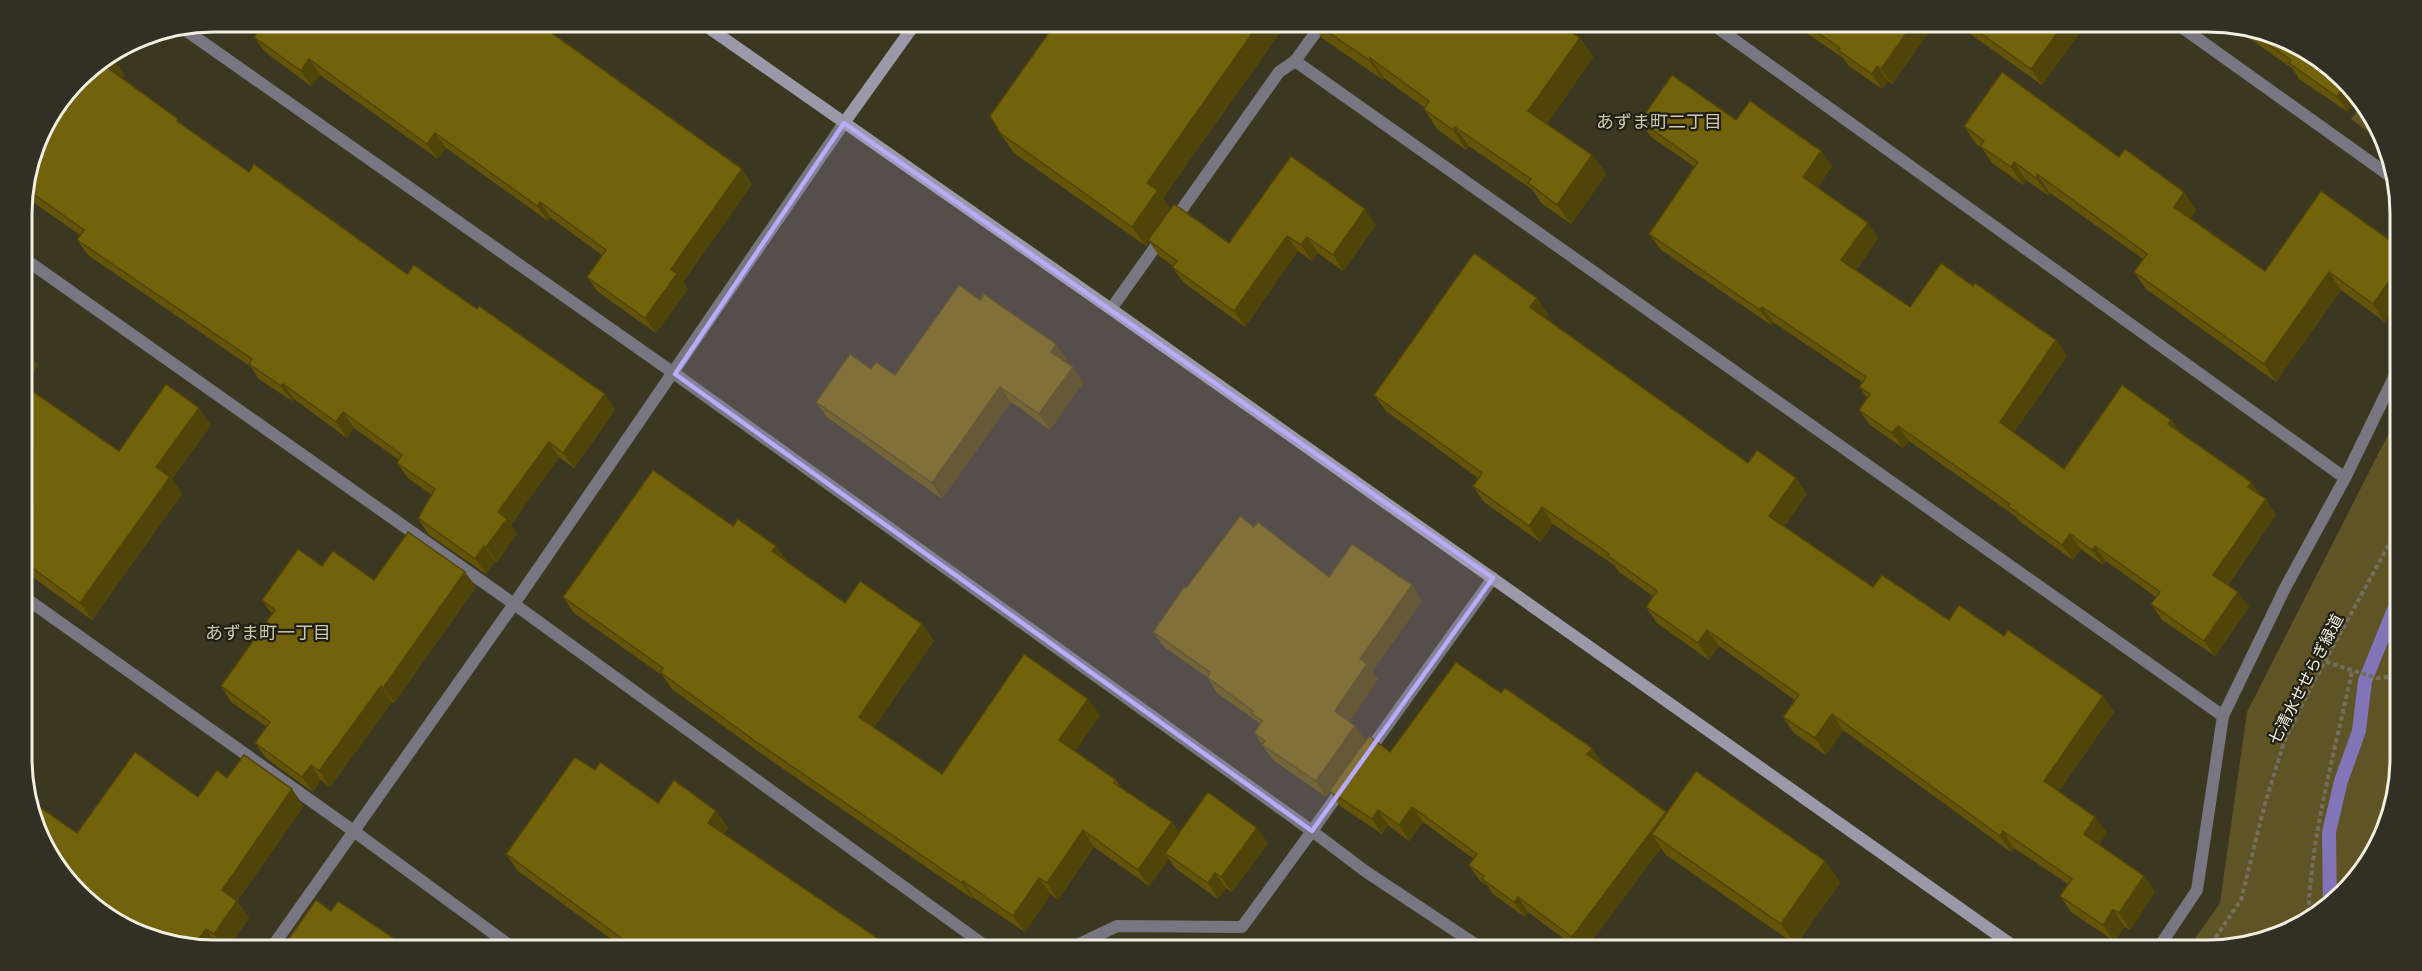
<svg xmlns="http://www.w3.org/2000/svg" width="2422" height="971" font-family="'Exo 2','Noto Sans JP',sans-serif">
<rect width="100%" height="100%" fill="#3c3720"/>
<!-- green -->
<g fill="#5f5425">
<path d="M2364 102 2379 140 2351 119Z"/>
<path d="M2400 411 2401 758 2391 820 2362 875 2326 911 2271 940 2221 950H2187L2220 903 2247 712Z"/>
</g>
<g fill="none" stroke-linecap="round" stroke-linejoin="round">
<!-- stream -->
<path stroke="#8175b7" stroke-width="14" d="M2330 907 2329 832 2341 781 2359 731 2365 681 2401 592"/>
<!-- path -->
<g stroke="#736f5a" stroke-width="4" stroke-dasharray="4.5 3" stroke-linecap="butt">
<path d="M2326 662 2377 678 2401 676"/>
<path d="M2308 920C2311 833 2334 756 2352 671"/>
<path d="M2207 950 2241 900 2264 807 2284 742 2311 687 2400 524"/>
</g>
<!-- lane -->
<g stroke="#777681" stroke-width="12">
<path d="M1173 222 1279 72 1295 61"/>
<path d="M1111 309 1163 236"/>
</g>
<!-- street -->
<g stroke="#777681" stroke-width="12">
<path d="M1324 21 1295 61 2223 716"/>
<path d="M1708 21 2345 478"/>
<path d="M2173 21 2397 181"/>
<path d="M181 27 675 374 1312 831 1344 786"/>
<path d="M22 257 514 604 991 950"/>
<path d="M24 597 355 832 516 950"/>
<path d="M1366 755 1493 578"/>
<path d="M270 950 514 604 844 123"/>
<path d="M1067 950 1117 926 1242 927 1312 831 1365 871 1484 950"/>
<path d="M2157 950 2197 890 2223 716 2285 588 2345 478 2400 365"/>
</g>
<!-- secondary -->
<g stroke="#9b98aa" stroke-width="12">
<path d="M699 21 1111 309 2019 950"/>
<path d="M844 123 917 21"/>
</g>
</g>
<!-- wall -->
<g fill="#63540a">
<path d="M245 21H536L752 184 683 282 688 289 656 333 598 292 587 277 602 255 550 217 548 221 446 148 438 159 320 75 311 86 265 52 254 37 259 31Z"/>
<path d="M1057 21H1288L1163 198 1170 209 1229 243 1376 225 1343 271 1318 253 1312 261 1298 251 1245 327 1183 282 1172 267 1173 266 1159 256 1149 241 1146 246 1014 153 1000 133Z"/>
<path d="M1297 21H1566L1576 35 1580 38 1593 57 1547 124 1592 155 1606 174 1571 224 1541 203 1533 190 1469 146 1466 150 1437 129 1424 109 1425 108 1384 78 1383 80 1322 38 1312 24 1308 29Z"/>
<path d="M1789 21H1937L1892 84 1888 81 1882 89 1849 66 1843 58Z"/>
<path d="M1952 21H2078L2083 28 2042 85Z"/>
<path d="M2229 24 2271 31 2326 60 2348 112 2299 79 2293 69Z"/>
<path d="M110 54 124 75 122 78 182 125 249 172 407 274 477 309 605 394 615 410 574 468 559 457 511 525 517 534 497 562 495 561 486 574 428 534 418 518 432 495 408 478 397 463 399 460 354 428 347 438 294 399 292 401 259 379 251 367 88 255 77 240 80 235 23 195 41 128 86 69Z"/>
<path d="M1736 120 1821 151 1832 166 1818 187 1878 238 1856 270 1910 307 1973 286 2056 340 2067 356 2014 432 2064 469 2171 420 2181 433 2251 482 2260 495 2276 515 2228 585 2249 607 2215 656 2162 620 2151 604 2156 597 2106 561 2103 565 2081 549 2073 560 2019 521 2015 516 1909 441 1903 448 1870 425 1859 410 1867 398 1859 387 1862 382 1773 322 1771 325 1660 249 1649 234 1695 167 1651 137 1640 121Z"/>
<path d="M1964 126 2119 157 2184 192 2196 210 2190 218 2265 271 2321 191 2385 322 2341 290 2276 382 2146 289 2134 272 2143 259 2049 192V196L2026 180 2023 185 1992 163 1982 148 1976 144Z"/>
<path d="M980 300 1067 359 1065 362 1073 367 1083 383 1050 430 1011 402 942 499 827 417 816 402 871 369 895 375Z"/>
<path d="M1548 314 1546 318 1748 463 1807 494 1784 526 1873 587 1949 620 2114 712 2059 791 2107 833 2099 844 2144 876 2155 892 2130 930 2125 927 2114 941 2071 912 2060 896 2068 884 2014 848 2011 852 1843 730 1826 755 1794 733 1783 717 1795 700 1719 646 1709 660 1657 623 1646 607 1653 596 1619 572 1614 565 1553 524 1540 542 1484 502 1473 486 1478 478 1386 411 1374 395Z"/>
<path d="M22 346 38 365 24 385 119 451 211 425 172 479 182 494 92 620 23 570Z"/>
<path d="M733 526 788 562 845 603 922 624 934 641 874 727 942 774 1100 715 1075 751 1116 780 1121 788 1172 822 1179 833 1268 843 1232 892 1226 888 1218 899 1175 868 1169 859 1149 886 1094 847 1058 900 1051 894 1025 932 974 898 973 899 766 757 672 689 663 676 574 613 563 597Z"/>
<path d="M1254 527 1329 577 1412 585 1422 601 1372 672 1378 679 1349 722 1365 740 1390 752 1501 693 1603 763 1601 765 1667 812 1825 861 1840 883 1796 945 1666 855 1661 848 1585 950H1579L1528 912 1525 917 1493 894 1488 886 1480 881 1469 865 1474 859 1423 822 1409 841 1388 825 1382 834 1340 806 1330 792 1326 797 1273 760 1254 733 1260 725 1258 722 1217 693 1207 677 1164 647 1153 632 1186 588Z"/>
<path d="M322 566 374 580 476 587 394 703 392 702 330 787 321 780 313 792 266 758 255 743 267 727 231 702 221 686 272 614 262 600Z"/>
<path d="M595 770 658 803 716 811 728 828 724 834 883 942 888 950H626L518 871 506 854Z"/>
<path d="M227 778 304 806 237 901 249 918 226 950H225L77 833 198 797Z"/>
</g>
<!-- shaded-wall -->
<g fill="#504508">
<path d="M1261 21H1288L1163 198 1171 210 1146 246 1132 227 1147 183Z"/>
<path d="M1303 21H1310L1312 24 1308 29Z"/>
<path d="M1564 21H1566L1579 39 1561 25Z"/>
<path d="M1915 21H1937L1892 84 1881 69Z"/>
<path d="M2066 21H2078L2083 28 2042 85 2031 69Z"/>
<path d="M1580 38 1593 57 1542 131 1528 111Z"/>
<path d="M110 54 124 75 118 83 108 68 105 57Z"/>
<path d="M1370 58 1384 78 1383 80 1369 60Z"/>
<path d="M309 59 320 75 311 86 301 71Z"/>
<path d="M1877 66 1888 81 1882 89 1872 74Z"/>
<path d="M2347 82 2360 94 2348 112 2337 97Z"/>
<path d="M1455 127 1469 146 1466 150 1453 130Z"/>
<path d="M435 133 446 148 438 159 427 144Z"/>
<path d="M1821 151 1832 166 1814 192 1803 177Z"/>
<path d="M1592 155 1606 174 1571 224 1557 205Z"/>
<path d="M2014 162 2026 180 2023 185 2011 167Z"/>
<path d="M742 169 752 184 683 282 688 289 656 333 645 318 671 269Z"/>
<path d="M2037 174 2049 192V196L2037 179Z"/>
<path d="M2184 192 2196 210 2186 224 2174 207Z"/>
<path d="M540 202 550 217 548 221 537 206Z"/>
<path d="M1365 209 1376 225 1343 271 1333 255Z"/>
<path d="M1868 223 1878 238 1852 276 1841 260Z"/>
<path d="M1287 236 1298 251 1245 327 1234 311Z"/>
<path d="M1307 237 1318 253 1312 261 1301 245Z"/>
<path d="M2400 266V301L2385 322 2373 304Z"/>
<path d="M2329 272 2341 290 2276 382 2264 364Z"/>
<path d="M1537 298 1548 314 1542 323 1530 307Z"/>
<path d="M1762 307 1773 322 1771 325 1760 310Z"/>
<path d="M2056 340 2067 356 2010 437 2000 422Z"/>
<path d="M1056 344 1067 359 1062 367 1051 352Z"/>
<path d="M26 348 38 365 22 387V353Z"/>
<path d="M1073 367 1083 383 1050 430 1039 414Z"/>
<path d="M283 384 294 399 292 401 281 386Z"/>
<path d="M1000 387 1011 402 942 499 932 483Z"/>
<path d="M605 394 615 410 574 468 563 453Z"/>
<path d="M199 408 211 425 172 479 182 494 92 620 80 603 156 467Z"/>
<path d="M343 412 354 428 347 438 336 422Z"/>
<path d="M2171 420 2182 435 2168 424Z"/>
<path d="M1898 426 1909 441 1903 448 1892 433Z"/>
<path d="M549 442 559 457 511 525 517 534 497 562 486 547 498 512Z"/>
<path d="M1796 478 1807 494 1780 532 1769 516Z"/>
<path d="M2251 482 2262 498 2248 487Z"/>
<path d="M2266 499 2276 515 2224 590 2213 575Z"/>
<path d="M1542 507 1553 524 1540 542 1529 526Z"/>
<path d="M2070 534 2081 549 2073 560 2062 545Z"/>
<path d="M484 546 495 561 486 574 475 559Z"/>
<path d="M776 546 788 562 772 551Z"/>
<path d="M2095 546 2106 561 2103 565 2092 550Z"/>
<path d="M465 572 476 587 394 703 383 688Z"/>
<path d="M1412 585 1422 601 1372 672 1378 679 1346 727 1335 711 1360 659Z"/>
<path d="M2238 592 2249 607 2215 656 2204 641Z"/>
<path d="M922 624 934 641 870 733 859 717Z"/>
<path d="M1707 630 1719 646 1709 660 1698 643Z"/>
<path d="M381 686 392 702 330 787 319 771Z"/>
<path d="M2103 696 2114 712 2055 797 2044 781Z"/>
<path d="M1088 699 1100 715 1071 757 1059 740Z"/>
<path d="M1832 714 1843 730 1826 755 1815 738Z"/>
<path d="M1355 726 1366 741 1326 797 1316 781Z"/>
<path d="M1592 748 1603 763 1598 770 1587 754Z"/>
<path d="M311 765 321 780 313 792 302 777Z"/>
<path d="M292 789 304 806 237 901 249 918 226 950H225L214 934 222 890Z"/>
<path d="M1412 807 1423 822 1409 841 1399 825Z"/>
<path d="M1378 810 1388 825 1382 834 1372 819Z"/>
<path d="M716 811 728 828 720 840 708 823Z"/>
<path d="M1666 812 1677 827 1652 834 1661 848 1585 950H1581L1572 937Z"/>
<path d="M2095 817 2107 833 2095 850 2084 834Z"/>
<path d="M1172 822 1184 839 1165 853 1169 859 1149 886 1138 870Z"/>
<path d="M1257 828 1268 843 1232 892 1221 877Z"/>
<path d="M1083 830 1094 847 1058 900 1047 883Z"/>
<path d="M2003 831 2014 848 2011 852 2000 836Z"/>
<path d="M1825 861 1840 883 1796 945 1781 924Z"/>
<path d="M1215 873 1226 888 1218 899 1208 883Z"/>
<path d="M2144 876 2155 892 2130 930 2119 913Z"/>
<path d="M1039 878 1051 894 1025 932 1013 916Z"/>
<path d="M963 881 974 898 973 899 962 883Z"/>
<path d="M1518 897 1528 912 1525 917 1514 902Z"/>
<path d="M2113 910 2125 927 2114 941 2103 925Z"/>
<path d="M206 929 218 946 215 950 193 947Z"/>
<path d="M883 942 888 950H877Z"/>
</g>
<!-- building -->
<g fill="#73620c" stroke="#504508" stroke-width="1.5">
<path d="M256 21H535L742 169 671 269 677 274 645 318 587 277 606 250 540 202 537 206 435 133 427 144 309 59 301 71 254 37 262 26Z"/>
<path d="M1057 21H1261L1147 183 1158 190 1132 227 1000 133 990 116Z"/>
<path d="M1312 21H1564L1561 25 1580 38 1528 111 1592 155 1557 205 1528 183 1531 179 1455 127 1453 130 1424 109 1429 101 1370 58 1369 60Z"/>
<path d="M1801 21H1915L1881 69 1877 66 1872 74 1838 50 1840 48Z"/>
<path d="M1963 21H2066L2031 69Z"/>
<path d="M2243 27 2271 31 2326 60 2347 82 2337 97 2289 63 2291 60Z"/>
<path d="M107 56 113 60 108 68 178 119 177 121 249 172 254 164 407 274 414 265 477 309 479 306 605 394 563 453 549 442 498 512 507 519 486 547 484 546 475 559 418 518 435 489 397 463 402 455 343 412 336 422 283 384 281 386 249 364 252 359 77 240 84 230 25 188 41 128 86 69Z"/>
<path d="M2002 72 2119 157 2125 149 2184 192 2174 207 2265 271 2321 191 2399 247 2400 266 2373 304 2329 272 2264 364 2134 272 2147 254 2037 174V179L2014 162 2011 167 1980 146 1984 141 1964 126Z"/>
<path d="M1672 75 1736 120 1750 101 1821 151 1803 177 1868 223 1841 260 1910 307 1941 263 1973 286 1975 283 2056 340 2000 422 2064 469 2122 385 2171 420 2168 424 2251 482 2248 487 2266 499 2213 575 2238 592 2204 641 2151 604 2160 592 2095 546 2092 550 2070 534 2062 545 2008 506 2010 504 1898 426 1892 433 1859 410 1870 394 1859 387 1866 377 1762 307 1760 310 1649 234 1698 162 1640 121Z"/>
<path d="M1291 156 1365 209 1333 255 1307 237 1301 245 1287 236 1234 311 1172 267 1177 261 1148 240 1174 204 1229 243Z"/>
<path d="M1474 253 1537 298 1530 307 1748 463 1757 450 1796 478 1769 516 1873 587 1882 575 1949 620 1959 605 2004 636 2008 630 2103 696 2044 781 2095 817 2084 834 2144 876 2119 913 2113 910 2103 925 2060 896 2072 879 2003 831 2000 836 1832 714 1815 738 1783 717 1799 695 1707 630 1698 643 1646 607 1657 591 1608 556 1609 554 1542 507 1529 526 1473 486 1482 473 1374 395Z"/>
<path d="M959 285 980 300 984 294 1056 344 1051 352 1073 367 1039 414 1000 387 932 483 816 402 850 354 871 369 876 362 895 375Z"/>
<path d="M22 346 26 348 22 353Z"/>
<path d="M22 384 119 451 166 384 199 408 156 467 170 477 80 603 23 561Z"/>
<path d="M653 470 733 526 738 519 776 546 772 551 845 603 860 581 922 624 859 717 942 774 1024 654 1088 699 1059 740 1116 780 1114 783 1172 822 1138 870 1083 830 1047 883 1039 878 1013 916 963 881 962 883 755 741 660 672 663 668 563 597Z"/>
<path d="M1240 516 1254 527 1258 522 1329 577 1352 544 1412 585 1360 659 1367 664 1335 711 1355 726 1316 781 1262 745 1265 741 1254 733 1262 721 1251 713 1253 711 1207 677 1210 672 1153 632 1184 587 1186 588Z"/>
<path d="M408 532 465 572 383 688 381 686 319 771 311 765 302 777 255 743 270 722 221 686 275 610 262 600 298 549 322 566 333 551 374 580Z"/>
<path d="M1456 662 1501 693 1505 688 1592 748 1587 754 1666 812 1572 937 1518 897 1514 902 1482 879 1484 876 1469 865 1477 854 1412 807 1399 825 1378 810 1372 819 1329 791 1369 736 1390 752Z"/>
<path d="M135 752 198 797 217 770 227 778 244 755 292 789 222 890 237 901 214 934 206 929 193 947 151 940 68 884 25 797 77 833Z"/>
<path d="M575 757 595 770 600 762 658 803 674 780 716 811 708 823 883 942 877 950H633L635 948 506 854Z"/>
<path d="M1696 771 1825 861 1781 924 1652 834Z"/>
<path d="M1208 792 1257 828 1221 877 1215 873 1208 883 1165 853Z"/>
<path d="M316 900 331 911 338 901 411 950H287L291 944 287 941Z"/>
<path d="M1666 944 1675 950H1662Z"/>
</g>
<!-- marked area -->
<path fill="#b8abf7" fill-opacity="0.2" stroke="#b8abf7" stroke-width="4.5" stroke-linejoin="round" d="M844 123 1493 578 1312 831 675 374Z"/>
<g text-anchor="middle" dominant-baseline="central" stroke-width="4.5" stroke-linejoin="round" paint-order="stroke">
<!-- street labels -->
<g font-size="16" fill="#f2efe1" stroke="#211f14">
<text transform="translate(2305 679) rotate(-63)">七清水せせらぎ緑道</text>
</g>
<!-- neighbourhood labels -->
<g font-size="18" fill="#cec8ad" stroke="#211f14">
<text x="1659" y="121">あずま町二丁目</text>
<text x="268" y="632">あずま町一丁目</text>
</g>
</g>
<!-- crop -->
<path d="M0 0H2422V971H0ZM214 32H2208A182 182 0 0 1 2390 214V758A182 182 0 0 1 2208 940H214A182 182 0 0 1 32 758V214A182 182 0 0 1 214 32Z" fill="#323024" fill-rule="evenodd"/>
<path fill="none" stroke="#f2efe1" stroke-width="3" d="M214 32H2208A182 182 0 0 1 2390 214V758A182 182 0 0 1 2208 940H214A182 182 0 0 1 32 758V214A182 182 0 0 1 214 32Z"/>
</svg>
